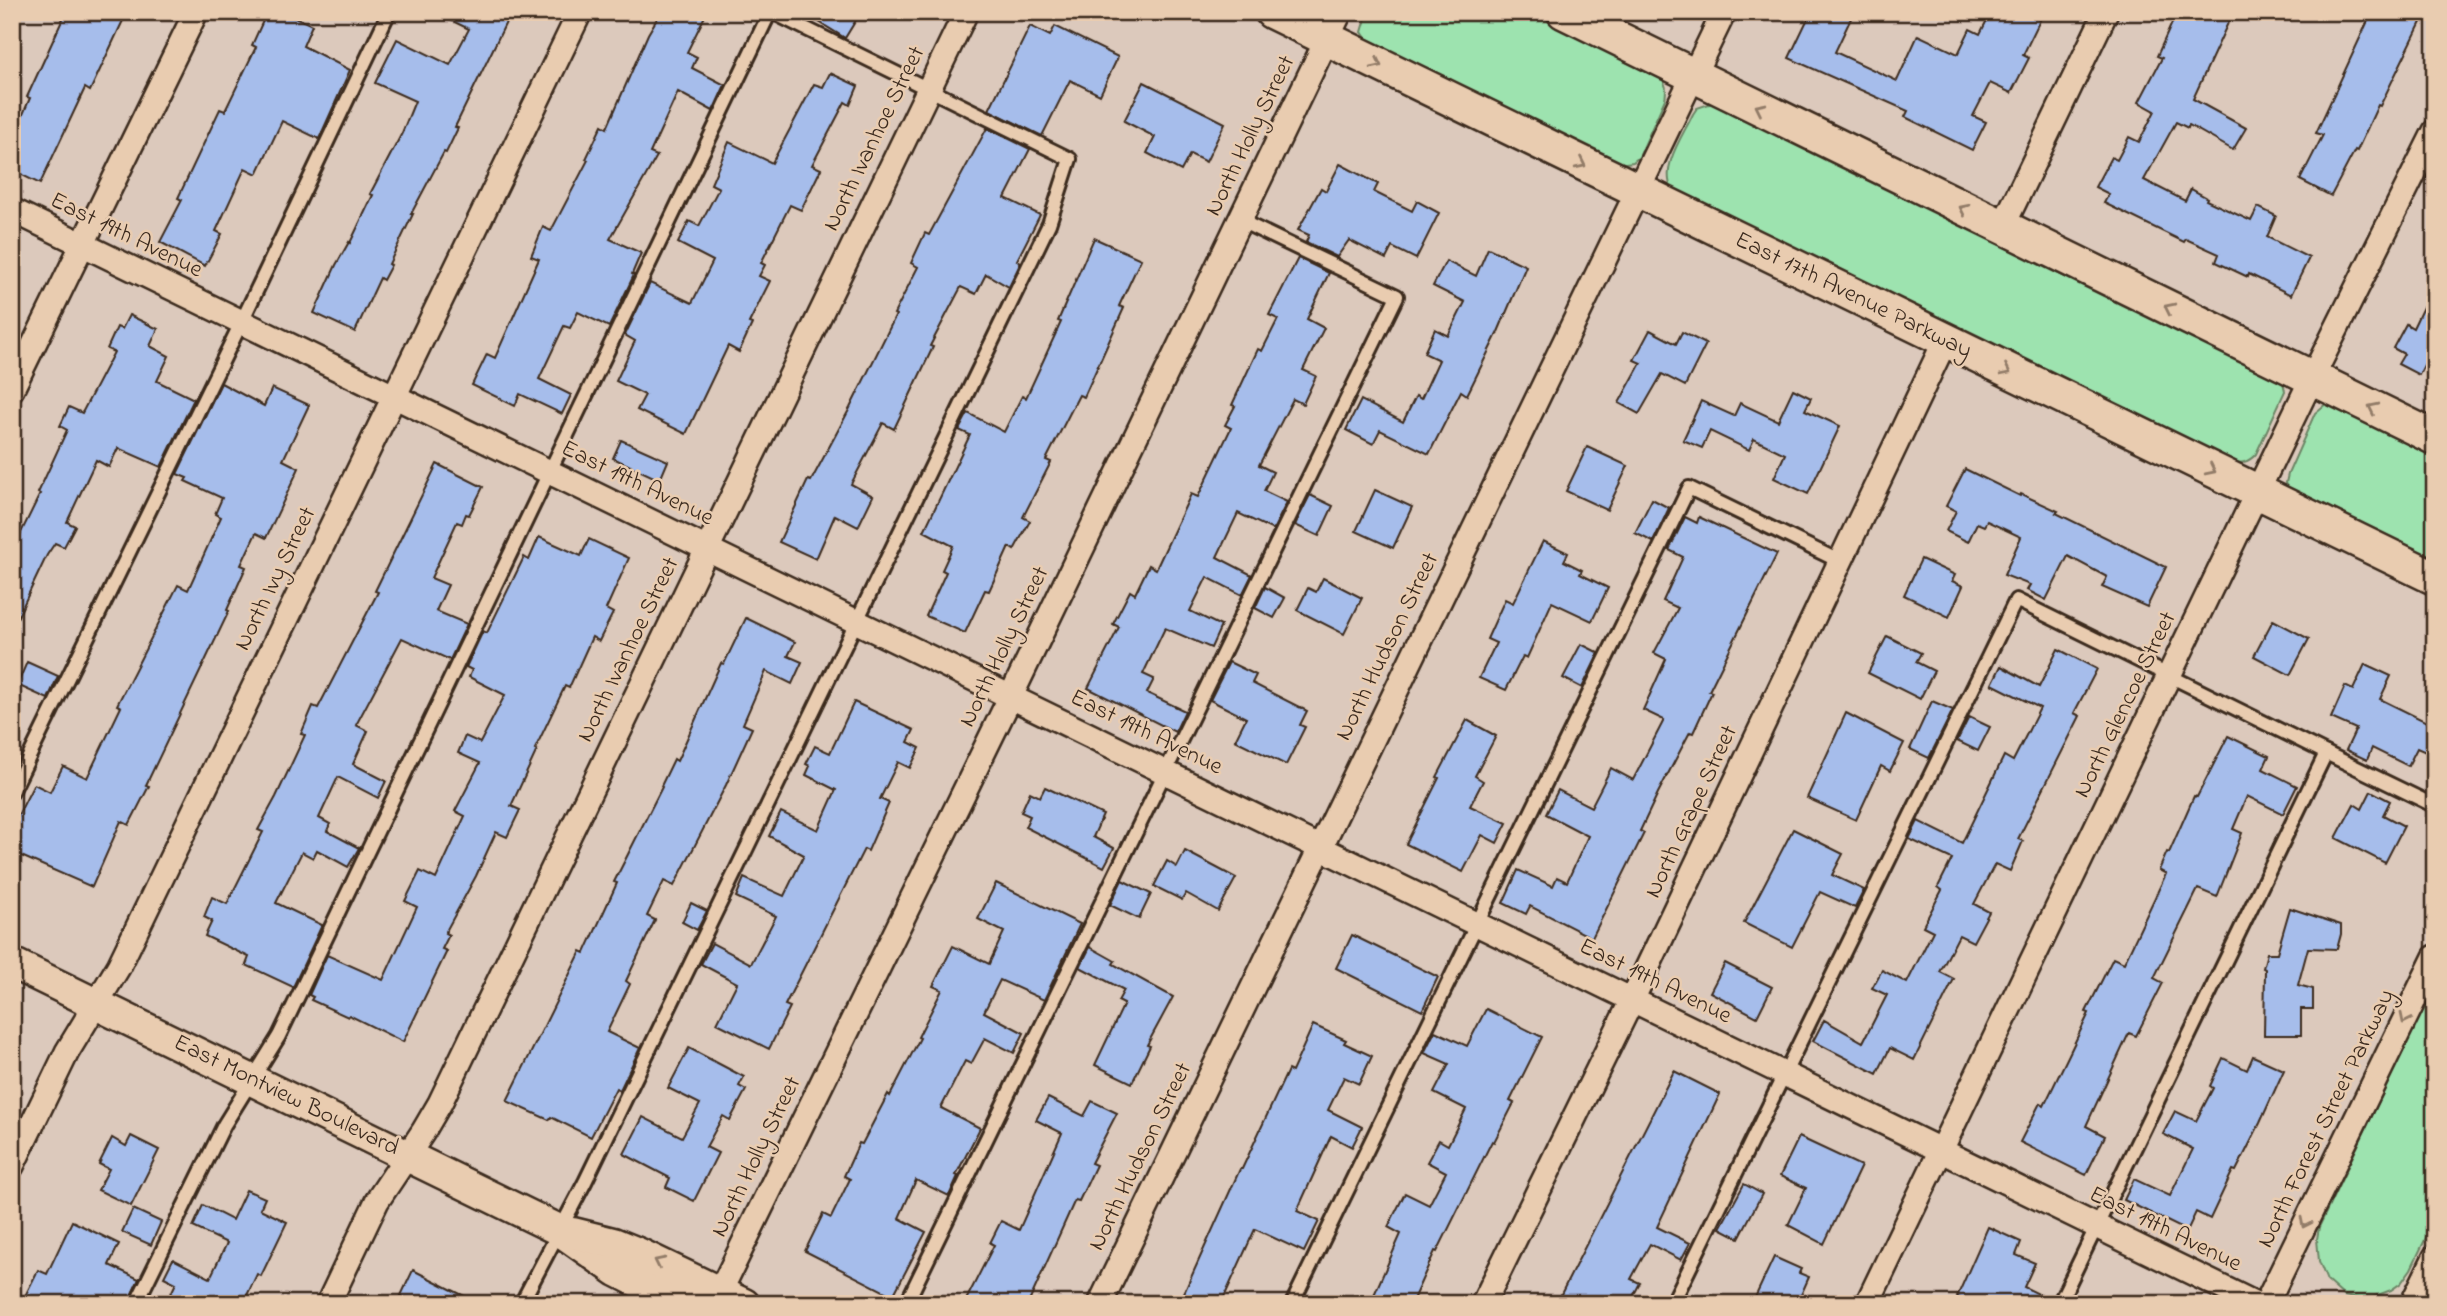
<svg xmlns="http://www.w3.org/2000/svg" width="2447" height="1316" font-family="'Indie Flower',sans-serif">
<rect width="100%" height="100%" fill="#dcc9bc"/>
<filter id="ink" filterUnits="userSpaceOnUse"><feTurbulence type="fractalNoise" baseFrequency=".0143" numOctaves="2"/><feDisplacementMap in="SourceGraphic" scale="14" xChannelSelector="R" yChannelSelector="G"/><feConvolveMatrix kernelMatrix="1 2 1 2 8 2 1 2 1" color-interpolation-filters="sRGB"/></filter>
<g filter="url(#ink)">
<!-- green -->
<g fill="#9de3af" stroke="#6c8666" stroke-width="2">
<path d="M1368 12H1531L1660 75C1666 83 1667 89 1665 99L1639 157 1633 162 1618 164 1370 44 1362 32Z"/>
<path d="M1712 103 2277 375 2283 382 2285 391 2256 454C2248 463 2242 463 2230 463L1672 190C1660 166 1683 136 1693 114L1697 108Z"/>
<path d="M2327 403 2435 452V563L2289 490 2286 483 2288 474 2315 413Z"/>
<path d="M2435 984V1219L2411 1269 2401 1283 2391 1290 2365 1300 2344 1296 2327 1281 2319 1261 2317 1239 2319 1227Z"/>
</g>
<!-- building -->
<g fill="#a6bdeb" stroke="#3b2a1e" stroke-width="2">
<path d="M66 12H127L90 91 85 88 40 184 12 170V140L30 98 27 97Z"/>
<path d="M267 12H284L312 25 303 46 350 70 319 139 282 121 257 174 245 168 216 231 222 234 205 266 160 242 182 200 178 198 220 109 225 111 256 47 252 45Z"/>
<path d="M434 12H511L455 127 458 128 446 153 444 152 411 214H413L389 264 391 265 383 280 380 278 355 332 314 313 336 265 349 242 350 243 373 195 370 194 402 133 415 101 375 83 397 39 450 65 469 29Z"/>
<path d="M661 12H707L687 52 697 57 692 68 725 85 713 111 678 92 650 153 657 156 610 239 641 253 632 274 634 275 609 327 578 312 570 328 564 326 539 379 571 395 562 414 520 394 515 406 472 385 487 354 495 358 539 259 531 256 543 227 551 231 588 160 586 159 602 125 607 128 648 34Z"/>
<path d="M803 12H861L845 38Z"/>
<path d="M1811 12H1854L1835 52 1897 81 1918 35 1958 54 1970 29 1980 34 1991 12H2044L2023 55 2029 58 2011 93 1990 83 1973 116 1986 122 1972 150 1905 117 1908 111 1789 58Z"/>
<path d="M2177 12H2233L2193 99 2246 128 2233 150 2189 125 2188 128 2176 122 2144 180 2185 201 2191 189 2207 198 2206 200 2251 221 2258 207 2276 216 2267 237 2309 258 2291 295 2249 274 2248 277 2216 262 2219 254 2186 239 2184 242 2104 203 2109 194 2095 187 2111 157 2117 160 2129 137 2139 142 2155 111 2139 102 2162 58 2157 56Z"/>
<path d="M2372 12H2426L2380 106 2378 105 2357 151 2355 150 2331 196 2300 180 2323 135 2316 133Z"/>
<path d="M1030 26 1050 36 1055 26 1118 57 1100 95 1070 80 1042 136 989 110Z"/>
<path d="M830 73 858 86 850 105 845 102 812 165 821 169 801 210 790 205 761 263 765 265 759 276 770 281 749 323 752 324 739 352 728 346 686 434 637 410 645 395 616 381 635 341 625 335 650 283 692 303 713 261 678 243 689 221 699 226 719 188 711 184 729 142 772 163 814 84 823 87Z"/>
<path d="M1144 82 1225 123 1206 162 1190 154 1181 171 1147 153 1155 137 1124 121Z"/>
<path d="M987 128 1030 149 1005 198 1040 215 1017 260 1021 262 1009 287 986 274 976 294 961 287 930 346 933 347 894 429 883 423 851 484 873 496 858 527 835 515 816 559 779 542 808 480 811 481 850 408 896 315 894 314 918 267 911 263 925 233 929 235Z"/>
<path d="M1340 164 1378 184 1374 192 1412 211 1417 201 1439 213 1416 259 1392 247 1386 259 1349 240 1337 257 1306 242 1309 235 1298 230 1321 188 1326 191Z"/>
<path d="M1094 238 1141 259 1119 306 1124 308 1084 397 1079 395 1046 460 1051 462 1023 517 1030 521 1014 550 1009 547 989 591 985 590 965 633 926 616 946 572 942 570 953 546 924 531 970 435 959 430 968 413 1004 432 1022 396 1026 398 1061 322 1058 321Z"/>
<path d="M1488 248 1526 266 1498 332 1467 395 1461 391 1429 454 1380 430 1373 444 1346 430 1361 400 1403 422 1416 396 1421 399 1439 360 1424 353 1435 329 1448 336 1465 302 1433 286 1446 261 1476 276Z"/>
<path d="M1298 258 1329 273 1307 319 1324 328 1303 370 1316 376 1303 404 1293 399 1259 465 1273 472 1264 491 1287 502 1273 530 1238 513 1217 557 1252 575 1242 595 1207 577 1190 611 1221 626 1211 648 1165 628 1143 674 1154 679 1147 693 1185 711 1175 732 1088 688 1119 627 1113 624 1130 591 1135 594 1149 565 1156 569 1191 494 1198 497 1231 428 1225 425 1235 406 1232 405 1258 349 1262 351 1278 319 1269 315Z"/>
<path d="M2435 282V368L2425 363 2419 375 2398 364 2404 354 2393 348 2406 324 2413 328Z"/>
<path d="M129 315 158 329 150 346 169 356 157 381 194 399 161 467 118 448 109 467 96 460 67 522 75 526 64 547 55 543 47 555 12 629V551L40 494 38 493 67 430 60 426 69 407 82 413 114 352 107 349 117 327 122 329Z"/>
<path d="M1650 330 1676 344 1682 332 1706 344 1685 386 1662 374 1639 414 1619 403 1641 363 1634 360Z"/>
<path d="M221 383 264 406 272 388 309 405 283 460 299 468 266 538 256 533 241 565 246 567 227 610 229 611 146 785 149 786 129 825 121 821 92 887 12 852V827L34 784 50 792 63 766 87 778 121 707 117 705 178 585 188 590 221 517 215 514 222 498 185 481 187 478 177 474Z"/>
<path d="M1793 389 1811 398 1805 410 1840 426 1808 494 1774 478 1785 454 1754 439 1749 450 1710 431 1702 448 1683 440 1701 401 1734 416 1740 403 1778 421Z"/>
<path d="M621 440 668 461 660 480 613 458Z"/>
<path d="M1587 447 1628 466 1607 510 1566 491Z"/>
<path d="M437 464 483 487 469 515 466 514 462 524 457 522 431 578 448 585 436 611 467 624 450 660 402 638 356 725 368 731 353 764 386 781 378 798 338 777 319 818 330 824 327 831 359 848 348 867 317 850 313 858 302 852 276 903 322 925 293 987 246 965 249 957 205 936 212 921 204 917 212 897 227 904 263 832 258 830 276 797 305 735 301 734 313 706 318 708 378 592 375 591Z"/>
<path d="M1965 469 2020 496 2021 494 2058 511 2056 513 2166 567 2147 607 2102 587 2107 577 2068 556 2046 600 2027 590 2030 585 2004 575 2021 537 1987 521 1984 526 1977 523 1968 542 1946 531 1956 511 1946 506Z"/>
<path d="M1375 490 1412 507 1393 548 1356 531Z"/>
<path d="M1310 495 1333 506 1319 536 1295 525Z"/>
<path d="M1652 499 1669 508 1653 542 1635 533Z"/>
<path d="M1685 517 1697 523 1699 517 1777 554 1709 691 1712 692 1693 733 1690 732 1658 793 1640 831 1644 833 1592 938 1530 906 1526 914 1503 903 1518 870 1553 886 1557 877 1567 882 1588 836 1546 814 1558 790 1591 807 1611 768 1633 780 1664 720 1643 710 1666 659 1654 653 1678 608 1663 601 1683 557 1669 550Z"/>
<path d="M539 537 581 556 589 539 629 558 606 609 613 613 599 641 592 637 569 688 565 686 535 749 537 750 511 806 520 810 507 837 496 832 476 876 445 933 449 935 442 949 447 951 403 1042 349 1015 348 1017 311 1000 313 997 309 995 327 955 383 980 417 907 405 901 420 871 436 879 465 816 455 811 480 763 458 753 465 736 480 743 505 695 469 677 472 670 466 667 483 631 487 633 524 557 529 560Z"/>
<path d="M1543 541 1568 553 1564 561 1582 570 1580 574 1608 588 1592 621 1552 602 1527 658 1523 656 1506 690 1479 678 1496 643 1487 639 1505 599 1513 603Z"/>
<path d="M1921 559 1955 575 1952 581 1963 586 1949 617 1904 595Z"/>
<path d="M1323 578 1362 598 1344 634 1297 610 1308 588 1316 592Z"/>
<path d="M1265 587 1285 598 1274 618 1255 608Z"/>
<path d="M746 618 795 642 788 656 802 662 792 684 766 671 743 724 752 728 726 785 674 886 664 881 647 916 655 920 626 981 630 984 607 1032 640 1048 620 1090 616 1088 591 1137 551 1117 549 1120 507 1101 581 951 585 953 617 883 614 882 662 787 661 786 674 759 677 761 721 663 724 664Z"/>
<path d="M2273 620 2309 639 2290 675 2254 656Z"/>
<path d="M1887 636 1921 653 1916 662 1934 671 1920 699 1868 673Z"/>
<path d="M1581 644 1599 653 1582 688 1563 678Z"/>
<path d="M2058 649 2097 669 2074 713 2080 716 2018 839 2023 841 2010 871 1995 864 1974 904 1989 912 1973 942 1959 935 1940 972 1954 979 1914 1060 1890 1048 1877 1074 1813 1041 1824 1020 1863 1042 1887 995 1872 988 1882 970 1907 983 1933 931 1923 926 1942 890 1938 887 1952 859 1909 839 1918 821 1962 843 2004 756 2013 761 2040 708 1992 684 2001 666 2039 687Z"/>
<path d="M27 662 58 676 48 699 17 685Z"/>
<path d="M1229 662 1256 675 1252 683 1307 711 1300 725 1305 727 1286 765 1235 740 1246 718 1210 700Z"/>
<path d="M2365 664 2391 676 2380 699 2435 726V756L2417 748 2408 766 2372 748 2367 760 2346 750 2356 729 2331 718 2345 686 2353 690Z"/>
<path d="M1932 701 1953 710 1929 758 1910 749Z"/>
<path d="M854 702 914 730 908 742 920 748 910 768 898 762 880 799 889 803 868 851 864 849 785 1005 790 1007 769 1049 717 1023 737 983 701 964 712 943 751 964 776 916 736 897 744 878 784 896 804 855 769 836 781 812 818 830 836 790 806 775 810 766 806 764 815 746 830 753Z"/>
<path d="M1846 713 1904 743 1890 771 1881 766 1856 820 1807 798Z"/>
<path d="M1969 717 1990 727 1978 751 1957 741Z"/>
<path d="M1467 720 1496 736 1475 776 1483 781 1470 806 1507 823 1497 843 1482 835 1463 872 1406 844 1439 778 1437 777Z"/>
<path d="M2228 736 2269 756 2263 769 2297 786 2283 814 2247 796 2233 829 2242 833 2217 897 2198 889 2154 978 2163 983 2136 1036 2129 1033 2086 1126 2105 1136 2086 1175 2020 1142 2040 1103 2044 1106 2089 1013 2086 1012 2113 958 2124 963 2166 874 2159 870 2167 852 2169 853 2194 796 2197 797Z"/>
<path d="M1045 787 1103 815 1093 837 1114 848 1104 867 1025 827 1030 816 1021 812 1030 792 1040 797Z"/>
<path d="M2371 791 2390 801 2383 815 2404 826 2385 863 2336 838 2354 804 2362 809Z"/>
<path d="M1793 829 1843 854 1832 875 1864 890 1855 908 1820 892 1792 947 1744 923Z"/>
<path d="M1185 851 1236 878 1218 911 1186 893 1182 900 1154 886 1167 861 1177 867Z"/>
<path d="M1122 880 1151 894 1139 919 1110 905Z"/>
<path d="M996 883 1080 924 1044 1000 1000 980 984 1012 1024 1033 1014 1053 985 1038 971 1064 965 1061 941 1108 980 1128 956 1175 958 1176 949 1196 916 1180 899 1218 926 1232 893 1296 805 1251 823 1214 831 1218 850 1179 844 1176 859 1143 862 1144 888 1094 890 1096 920 1038 918 1037 942 990 933 986 953 946 989 964 1004 932 978 919Z"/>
<path d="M691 903 707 911 697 930 682 922Z"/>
<path d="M2290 908 2341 925V934L2337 949 2308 948 2298 985 2313 989V1009H2301V1035H2264L2265 969 2263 968 2267 953H2277Z"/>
<path d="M1352 935 1438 977 1422 1011 1336 968Z"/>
<path d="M1090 947 1115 961 1113 964 1173 997 1147 1045 1150 1046 1132 1083 1095 1065 1124 1004 1118 1001 1124 990 1080 967Z"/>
<path d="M1725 963 1772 987 1757 1017 1710 992Z"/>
<path d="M1486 1009 1542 1037 1510 1101 1514 1103 1494 1142 1492 1141 1437 1252 1435 1251 1411 1304H1370L1401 1234 1388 1227 1405 1193 1429 1205 1446 1172 1427 1162 1439 1140 1448 1145 1466 1109 1434 1093 1449 1064 1424 1053 1435 1031 1467 1046Z"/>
<path d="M1313 1025 1346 1040 1344 1043 1372 1056 1359 1084 1344 1077 1328 1110 1362 1127 1352 1147 1331 1136 1297 1211 1319 1221 1304 1252 1255 1229 1221 1304H1179L1240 1169H1242L1288 1070 1292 1072Z"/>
<path d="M689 1048 744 1077 739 1086 746 1090 730 1120 723 1116 706 1147 718 1153 694 1201 666 1187 670 1178 624 1154 643 1117 682 1137 700 1104 668 1088Z"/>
<path d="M2253 1056 2284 1070 2260 1123 2236 1171 2233 1170 2210 1219 2196 1212 2187 1231 2124 1200 2134 1179 2170 1196 2193 1149 2163 1134 2175 1111 2196 1121 2213 1088 2210 1086 2223 1058 2247 1070Z"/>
<path d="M1674 1071 1720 1094 1657 1227 1690 1243 1681 1260 1650 1244 1631 1279 1640 1283 1629 1304H1556Z"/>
<path d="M1048 1098 1084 1116 1092 1101 1117 1113 1091 1163 1096 1165 1079 1201 1075 1200 1028 1304H964L994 1245 990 1243 1001 1221 1019 1230 1062 1133 1036 1120Z"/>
<path d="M131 1136 159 1150 131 1206 98 1190 109 1169 99 1164 112 1138 126 1146Z"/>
<path d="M1799 1137 1861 1166 1824 1244 1788 1225 1806 1188 1780 1176Z"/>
<path d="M1744 1184 1762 1194 1739 1238 1720 1228Z"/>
<path d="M246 1190 265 1198 260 1209 287 1222 261 1276 257 1274 243 1304H166L176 1283 164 1277 173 1259 210 1278 227 1243 193 1227 203 1205 232 1220Z"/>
<path d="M133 1209 161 1222 151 1245 122 1232Z"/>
<path d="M72 1221 119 1244 109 1265 139 1279 127 1304H35L24 1298 38 1270 47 1274Z"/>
<path d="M1988 1227 2021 1242 2016 1255 2035 1263 2024 1287 2051 1300 2050 1304H1972L1957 1297Z"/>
<path d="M1774 1257 1801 1269 1799 1273 1809 1277 1797 1304H1752Z"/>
<path d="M413 1270 480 1304H397Z"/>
</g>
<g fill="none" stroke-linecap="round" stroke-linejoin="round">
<!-- service casing -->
<g stroke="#3b2a1e" stroke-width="18">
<g id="service">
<path d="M12 792 242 321 389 12"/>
<path d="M136 1304 224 1125 279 1036 770 12"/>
<path d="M521 1304 585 1182 1049 224 1070 159 772 12"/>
<path d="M906 1304 1397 296 1239 220"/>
<path d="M1292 1304 1689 488 1839 561"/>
<path d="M1672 1304 2016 600 2326 753"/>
<path d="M2059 1304 2326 753 2435 806"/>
</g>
</g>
<!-- minor casing -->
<g stroke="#3b2a1e" stroke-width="28">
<g id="minor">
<path d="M12 210 2256 1304"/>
<path d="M2002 228 2106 12"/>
<path d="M12 389 196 12"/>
<path d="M12 1166 67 1052 119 966 580 12"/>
<path d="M328 1304 377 1201 423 1132 440 1103 966 12"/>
<path d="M714 1304 1011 696 1340 12"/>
<path d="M1100 1304 1724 12"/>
<path d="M1483 1304 1632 1000 1945 341"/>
<path d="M1867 1304 2312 378 2435 131"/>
<path d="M2266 1304 2435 957"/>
<path d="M2412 1304 2435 1257"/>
</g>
</g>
<!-- tertiary casing -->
<g stroke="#3b2a1e" stroke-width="35">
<g id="tertiary">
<path d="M12 963 559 1230 617 1271 682 1304"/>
<path d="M573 1233 613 1243 640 1254 744 1304"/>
</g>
</g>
<!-- secondary casing -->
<g stroke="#3b2a1e" stroke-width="38">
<g id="secondary">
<path d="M1272 12 2435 578"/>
<path d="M1564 12 2435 438"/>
</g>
</g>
<!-- service -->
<use href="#service" stroke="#e9ccb0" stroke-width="12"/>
<!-- minor -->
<use href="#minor" stroke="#e9ccb0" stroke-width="23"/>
<!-- tertiary -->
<use href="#tertiary" stroke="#e9ccb0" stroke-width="30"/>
<!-- secondary -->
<use href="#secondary" stroke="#e9ccb0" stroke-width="33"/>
</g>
<!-- one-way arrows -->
<defs><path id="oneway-chevron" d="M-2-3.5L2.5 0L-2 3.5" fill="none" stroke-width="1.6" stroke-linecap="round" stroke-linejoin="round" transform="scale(1.75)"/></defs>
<g stroke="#927b67">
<use href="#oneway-chevron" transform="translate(1377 64) rotate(26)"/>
<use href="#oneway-chevron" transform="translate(1760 108) rotate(-154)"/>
<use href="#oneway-chevron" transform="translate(1581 164) rotate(26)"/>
<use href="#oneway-chevron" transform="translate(1964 209) rotate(-154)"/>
<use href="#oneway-chevron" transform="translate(2169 308) rotate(-154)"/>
<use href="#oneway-chevron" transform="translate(2006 371) rotate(26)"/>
<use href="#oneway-chevron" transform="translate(2373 408) rotate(-154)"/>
<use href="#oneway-chevron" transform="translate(2211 470) rotate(26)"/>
<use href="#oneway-chevron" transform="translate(2405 1019) rotate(116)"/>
<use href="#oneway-chevron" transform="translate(2305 1223) rotate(116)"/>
<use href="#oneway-chevron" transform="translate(659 1262) rotate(-154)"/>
</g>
</g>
<g text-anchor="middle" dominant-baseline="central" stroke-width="5" stroke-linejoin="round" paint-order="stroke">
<!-- street labels -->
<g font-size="24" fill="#3b2a1e" stroke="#e9ccb0">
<text transform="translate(1251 136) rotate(-64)">North Holly Street</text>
<text transform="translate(875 139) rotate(-64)">North Ivanhoe Street</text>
<text transform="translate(126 236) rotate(26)">East 19th Avenue</text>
<text transform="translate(1853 296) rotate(26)">East 17th Avenue Parkway</text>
<text transform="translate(637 484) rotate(26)">East 19th Avenue</text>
<text transform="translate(276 579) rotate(-64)">North Ivy Street</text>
<text transform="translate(1005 647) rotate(-64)">North Holly Street</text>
<text transform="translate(1388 647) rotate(-64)">North Hudson Street</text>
<text transform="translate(629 650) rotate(-64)">North Ivanhoe Street</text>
<text transform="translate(2126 705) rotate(-64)">North Glencoe Street</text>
<text transform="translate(1146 733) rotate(26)">East 19th Avenue</text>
<text transform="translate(1692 812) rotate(-65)">North Grape Street</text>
<text transform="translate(1655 982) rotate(26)">East 19th Avenue</text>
<text transform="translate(286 1096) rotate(26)">East Montview Boulevard</text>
<text transform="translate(2327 1119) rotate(-64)">North Forest Street Parkway</text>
<text transform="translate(757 1157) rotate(-64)">North Holly Street</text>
<text transform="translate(1141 1157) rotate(-64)">North Hudson Street</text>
<text transform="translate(2165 1230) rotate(26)">East 19th Avenue</text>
</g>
</g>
<!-- margin -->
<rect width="2447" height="1316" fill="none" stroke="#e9ccb0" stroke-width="42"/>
<rect x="21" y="21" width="2405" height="1274" fill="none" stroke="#3b2a1e" stroke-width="2.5" filter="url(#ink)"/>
</svg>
